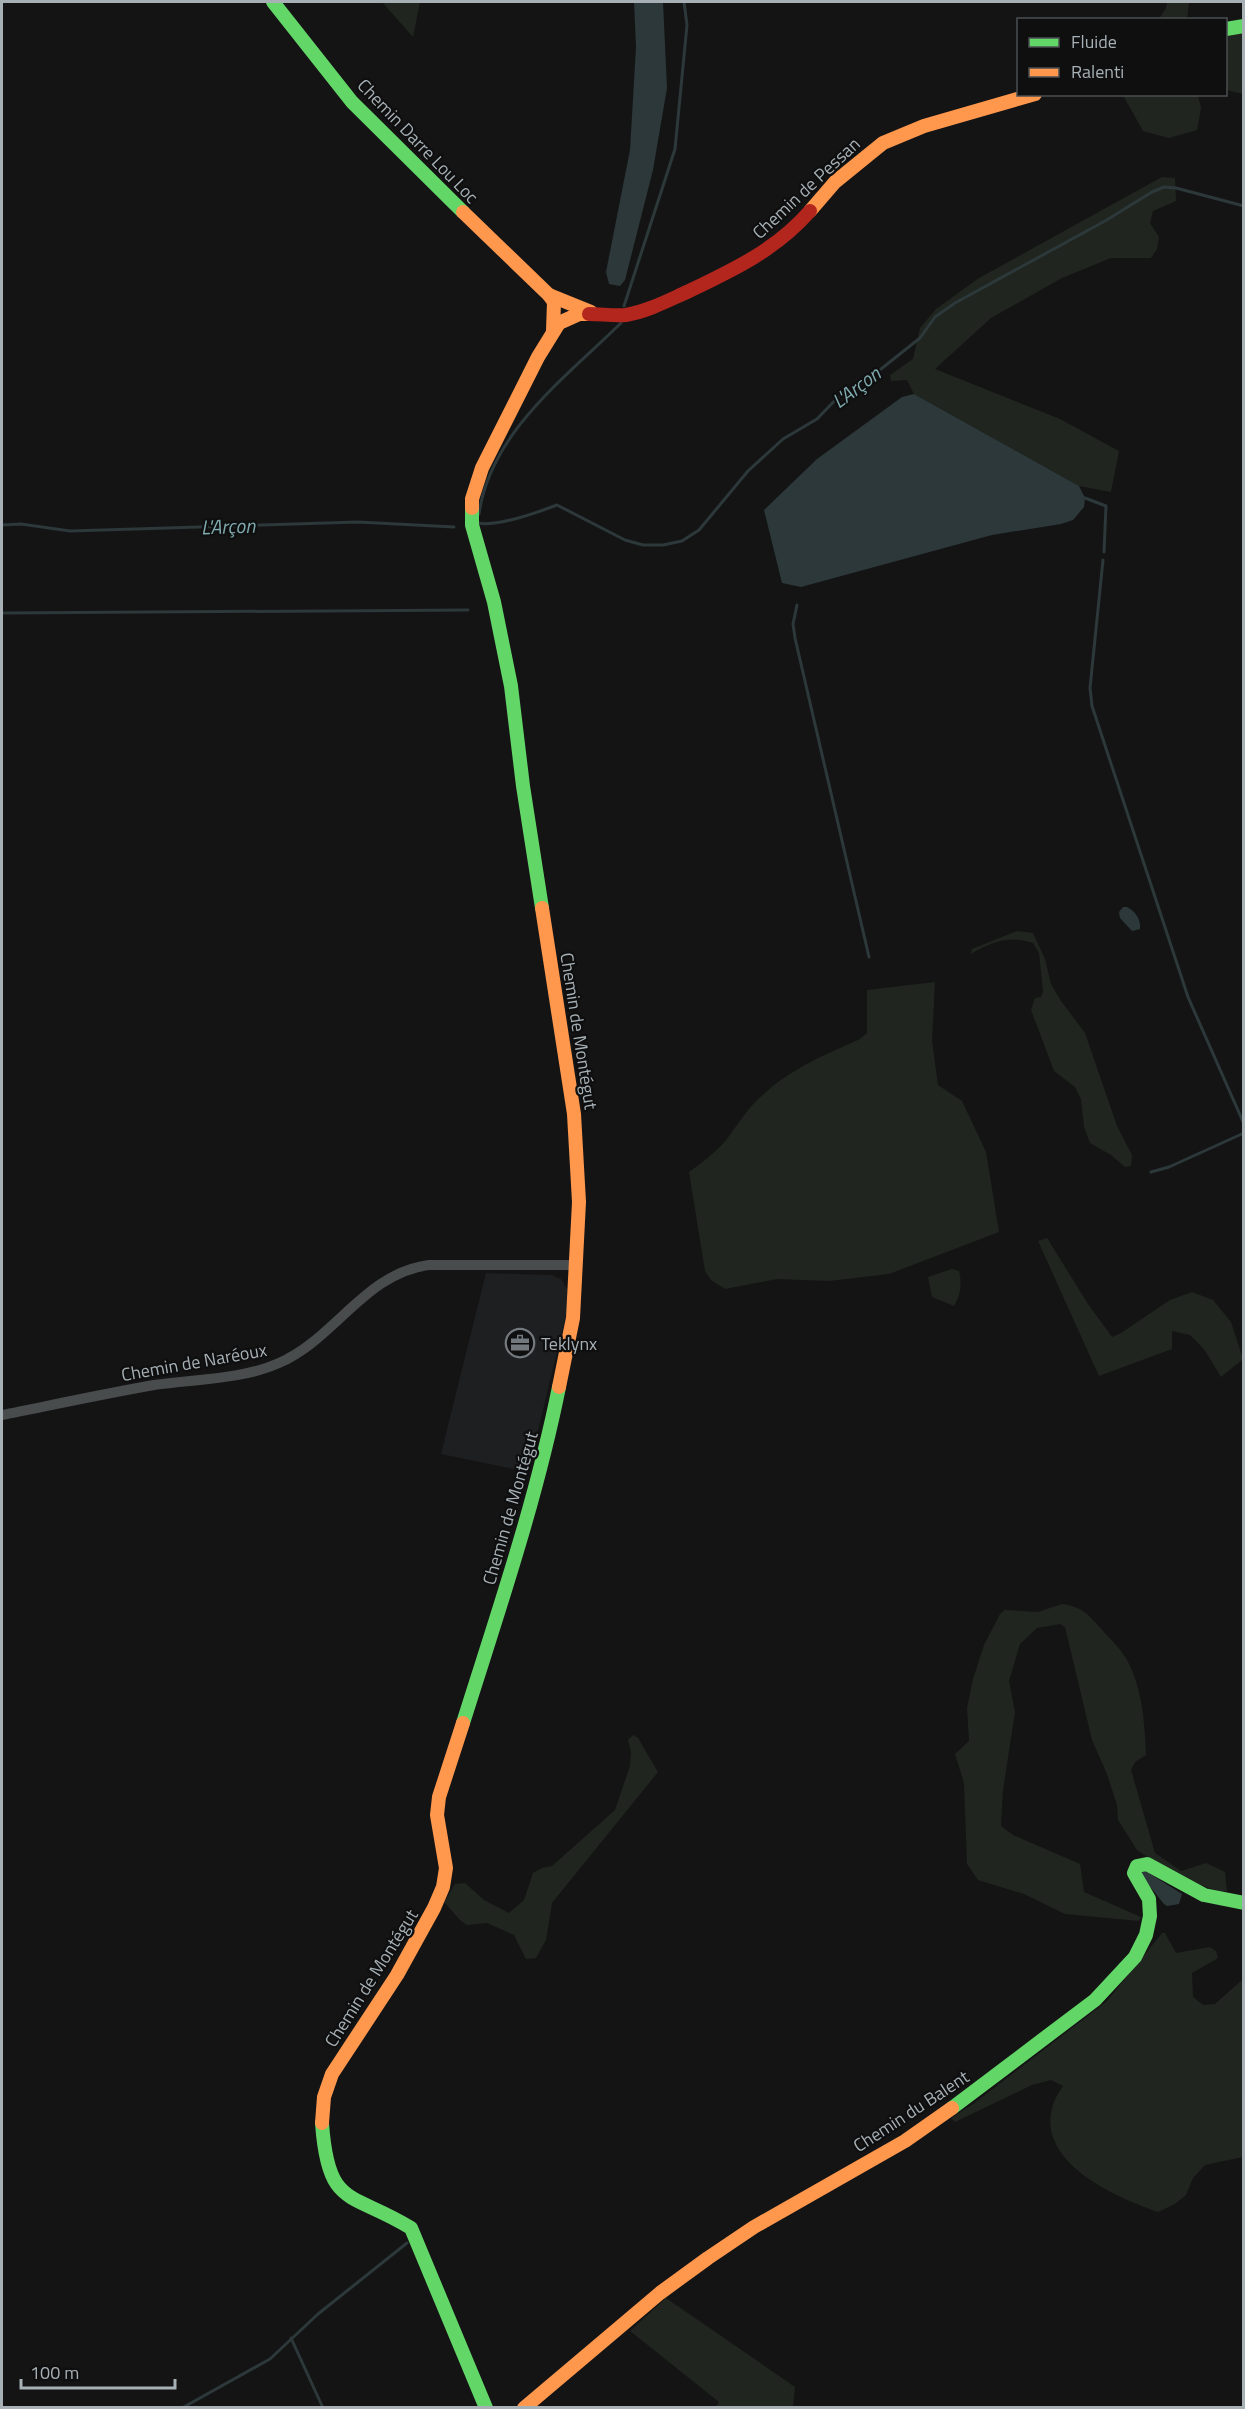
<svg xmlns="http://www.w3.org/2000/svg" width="1245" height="2409" font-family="'Titillium Web',sans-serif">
<rect width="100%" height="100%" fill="#141415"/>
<!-- built -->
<path fill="#1e1f20" d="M486 1273 551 1275 561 1279 569 1292V1302L528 1472 441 1454Z"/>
<!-- green -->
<g fill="#20251f">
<path d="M382 2H420L413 37Z"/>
<path d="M1167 2H1189L1187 19H1159L1166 8Z"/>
<path d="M1243 33V94L1226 90V36Z"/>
<path d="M1123 95H1198L1201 108 1197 130 1169 138 1143 131Z"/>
<path d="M1162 177 1175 178 1176 201 1153 211 1150 223 1159 237 1157 249 1151 258H1111L1062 278 991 318 935 369 1060 419 1119 451 1111 492 1079 486 914 394 907 380 891 381 890 375 913 359 920 328 936 309 979 278Z"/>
<path d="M1017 931 1033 933 1045 959 1051 984 1061 1001 1085 1033 1117 1126 1132 1155 1131 1166 1125 1167 1111 1155 1090 1143 1084 1127 1081 1099 1075 1087 1054 1071 1031 1010 1035 998 1041 997 1043 991 1039 953 1033 943C1010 935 991 942 971 954L972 949Z"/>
<path d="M935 982 932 1041 938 1085 962 1101 986 1152 999 1232 889 1274 829 1281 777 1279 725 1289 711 1280 705 1271 689 1172C703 1162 716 1152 727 1139 739 1123 749 1106 765 1093 792 1068 827 1054 860 1039L867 1033V990Z"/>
<path d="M1047 1238 1088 1304 1112 1337 1121 1333 1170 1300 1192 1292 1213 1300 1231 1322 1243 1359 1221 1377 1204 1349 1190 1335 1172 1331V1349L1099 1376 1038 1241Z"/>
<path d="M952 1269 959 1271C962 1284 961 1294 954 1306L932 1297 928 1277Z"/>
<path d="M1062 1604C1083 1607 1089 1615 1103 1631 1111 1640 1121 1649 1127 1660 1142 1687 1145 1724 1146 1755L1135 1762 1131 1770 1155 1853 1181 1871 1206 1863 1225 1872 1227 1891H1218L1201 1885 1146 1856 1137 1850 1118 1820 1117 1805 1107 1774 1092 1740 1065 1627 1060 1624 1037 1628 1020 1644 1009 1681 1015 1712 1003 1790 1001 1826 1013 1835 1080 1864 1084 1892 1141 1917 1139 1921 1065 1914 1024 1894 978 1880 967 1864 964 1783 955 1754 969 1741 967 1708 973 1679 984 1645 1000 1614 1005 1610 1038 1612Z"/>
<path d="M633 1735 638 1738 658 1772 552 1903 546 1940 536 1958 526 1959 514 1935 487 1923 467 1925 460 1920 444 1902 455 1884 465 1883 484 1900 509 1913 524 1900 533 1873 542 1868 552 1866 615 1810 630 1766 631 1752 628 1740Z"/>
<path d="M1162 1933H1165L1176 1953 1210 1947 1216 1951 1218 1958 1192 1973 1193 1997 1203 2005 1215 2004 1243 1979V2157L1205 2165 1193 2178 1186 2195 1175 2204 1158 2212C1115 2197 1032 2161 1054 2102 1056 2096 1060 2091 1063 2086L1051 2080 1032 2085 955 2122 951 2118 973 2104 1107 2001Z"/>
<path d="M666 2298 795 2387 793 2407H716L719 2402 630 2331Z"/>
</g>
<!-- water -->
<g fill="#2c3839">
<path d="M634 2H663L667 88 653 170 625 280 620 286 609 284 606 272 630 150 636 47Z"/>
<path d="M914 394 1079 486 1085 498 1084 507 1073 520 1061 524 992 535 801 587 782 583 764 510 817 459 902 397Z"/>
<path d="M1123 907H1127C1135 911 1141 919 1140 929L1132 931 1120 918 1119 912Z"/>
<path d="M1144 1870 1182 1894 1179 1904 1167 1906 1164 1904 1143 1878 1141 1873Z"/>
</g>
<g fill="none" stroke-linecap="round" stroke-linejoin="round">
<!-- stream -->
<g stroke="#2c3839" stroke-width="3">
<path d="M624 306 675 149 687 25 684 2"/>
<path d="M1085 498 1106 506 1104 552"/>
<path d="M479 514C490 433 566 377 621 323"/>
<path d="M478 523C498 527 536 513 557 505L625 540 643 545H663L682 541 699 530 748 471 783 439 817 419 843 392 871 377 920 338 935 317 955 303 1105 221 1152 192 1164 187 1176 188 1244 206"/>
<path d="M2 525 21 524 70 531 358 522 454 527"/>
<path d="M1103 560 1090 688 1092 706 1188 997 1244 1124"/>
<path d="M797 605 793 624 795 638 869 957"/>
<path d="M2 613 468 610"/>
<path d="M1151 1172 1169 1167 1244 1133"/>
<path d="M291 2338 323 2408"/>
<path d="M182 2408 270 2359 318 2314 407 2243"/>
</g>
<!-- street -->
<path stroke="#494c4d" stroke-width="10" d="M2 1415C52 1405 103 1394 154 1385 194 1379 241 1380 279 1363 335 1339 365 1273 429 1265H577"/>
<!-- fast -->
<g stroke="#63d668" stroke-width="14">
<path d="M273 2 352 102 463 212"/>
<path d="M1226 29 1244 26"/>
<path d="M472 508V525L494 602 511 686 523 786 542 908"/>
<path d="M463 1723C498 1612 536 1501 559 1387"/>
<path d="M952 2108 1095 2000 1135 1957 1146 1935 1150 1916 1149 1899 1134 1873 1137 1866 1147 1864 1204 1895 1244 1903"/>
<path d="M322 2123C328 2209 351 2191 411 2228L486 2408"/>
</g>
<!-- slow -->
<g stroke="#ff974d" stroke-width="14">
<path d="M810 211 835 182 883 143 924 126 1035 94"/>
<path d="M463 212 549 295 554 302 553 331"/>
<path d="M549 295 591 312"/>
<path d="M472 508V499L482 468 538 357 559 323 579 314H589"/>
<path d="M542 908 574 1114 579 1202 573 1318 559 1387"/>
<path d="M322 2123 324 2097 332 2074 397 1975 434 1908 443 1887 446 1868 437 1815 439 1797 463 1723"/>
<path d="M524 2408 660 2293 708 2258 754 2227 905 2141 952 2108"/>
</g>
<!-- jam -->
<path stroke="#b3261e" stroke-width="14" d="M589 314C601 314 614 316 626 315 648 311 667 301 687 292 733 270 776 250 810 211"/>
</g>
<!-- icons -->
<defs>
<g id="office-ring" transform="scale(1.5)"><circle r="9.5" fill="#0f0f10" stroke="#73797d" stroke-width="1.5"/><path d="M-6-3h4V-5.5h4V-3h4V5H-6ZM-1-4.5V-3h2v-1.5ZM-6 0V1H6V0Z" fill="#73797d"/></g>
</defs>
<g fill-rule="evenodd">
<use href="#office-ring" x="520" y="1343"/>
</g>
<g text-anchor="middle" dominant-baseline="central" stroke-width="4.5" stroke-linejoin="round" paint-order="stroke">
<!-- street labels -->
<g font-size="18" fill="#a6b0b5" stroke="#0f0f10">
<text transform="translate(418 141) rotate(46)">Chemin Darre Lou Loc</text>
<text transform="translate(806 188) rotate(-43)">Chemin de Pessan</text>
<text transform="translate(579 1031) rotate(81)">Chemin de Montégut</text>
<text transform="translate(194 1362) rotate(-10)">Chemin de Naréoux</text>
<text transform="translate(510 1508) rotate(-74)">Chemin de Montégut</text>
<text transform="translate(371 1978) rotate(-58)">Chemin de Montégut</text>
<text transform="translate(911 2111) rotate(-33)">Chemin du Balent</text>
</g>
<!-- poi labels -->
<g font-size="18" fill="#a6b0b5" stroke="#0f0f10" text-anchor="start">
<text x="541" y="1343">Teklynx</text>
</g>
<!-- water labels -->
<g font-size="20" font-style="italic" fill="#7faaae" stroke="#0f0f10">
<text transform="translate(856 387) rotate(-37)">L'Arçon</text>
<text transform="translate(228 526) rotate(-2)">L'Arçon</text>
</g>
</g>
<!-- border -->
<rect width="1245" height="2409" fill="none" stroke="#a6b0b5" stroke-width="6"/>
<!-- legend -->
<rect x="1017" y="18" width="210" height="78" fill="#0f0f10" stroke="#4b4f52" stroke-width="1.5"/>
<rect x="1029" y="38" width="30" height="9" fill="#63d668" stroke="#4b4f52" stroke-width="1.5"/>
<text x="1071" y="48" font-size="18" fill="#a6b0b5">Fluide</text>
<rect x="1029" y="68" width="30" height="9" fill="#ff974d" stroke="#4b4f52" stroke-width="1.5"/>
<text x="1071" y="78" font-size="18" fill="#a6b0b5">Ralenti</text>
<!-- scale -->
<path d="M21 2379v9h154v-9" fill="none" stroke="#a6b0b5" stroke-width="3"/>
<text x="30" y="2379" font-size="18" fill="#a6b0b5" stroke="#0f0f10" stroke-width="4.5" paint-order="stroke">100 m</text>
</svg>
